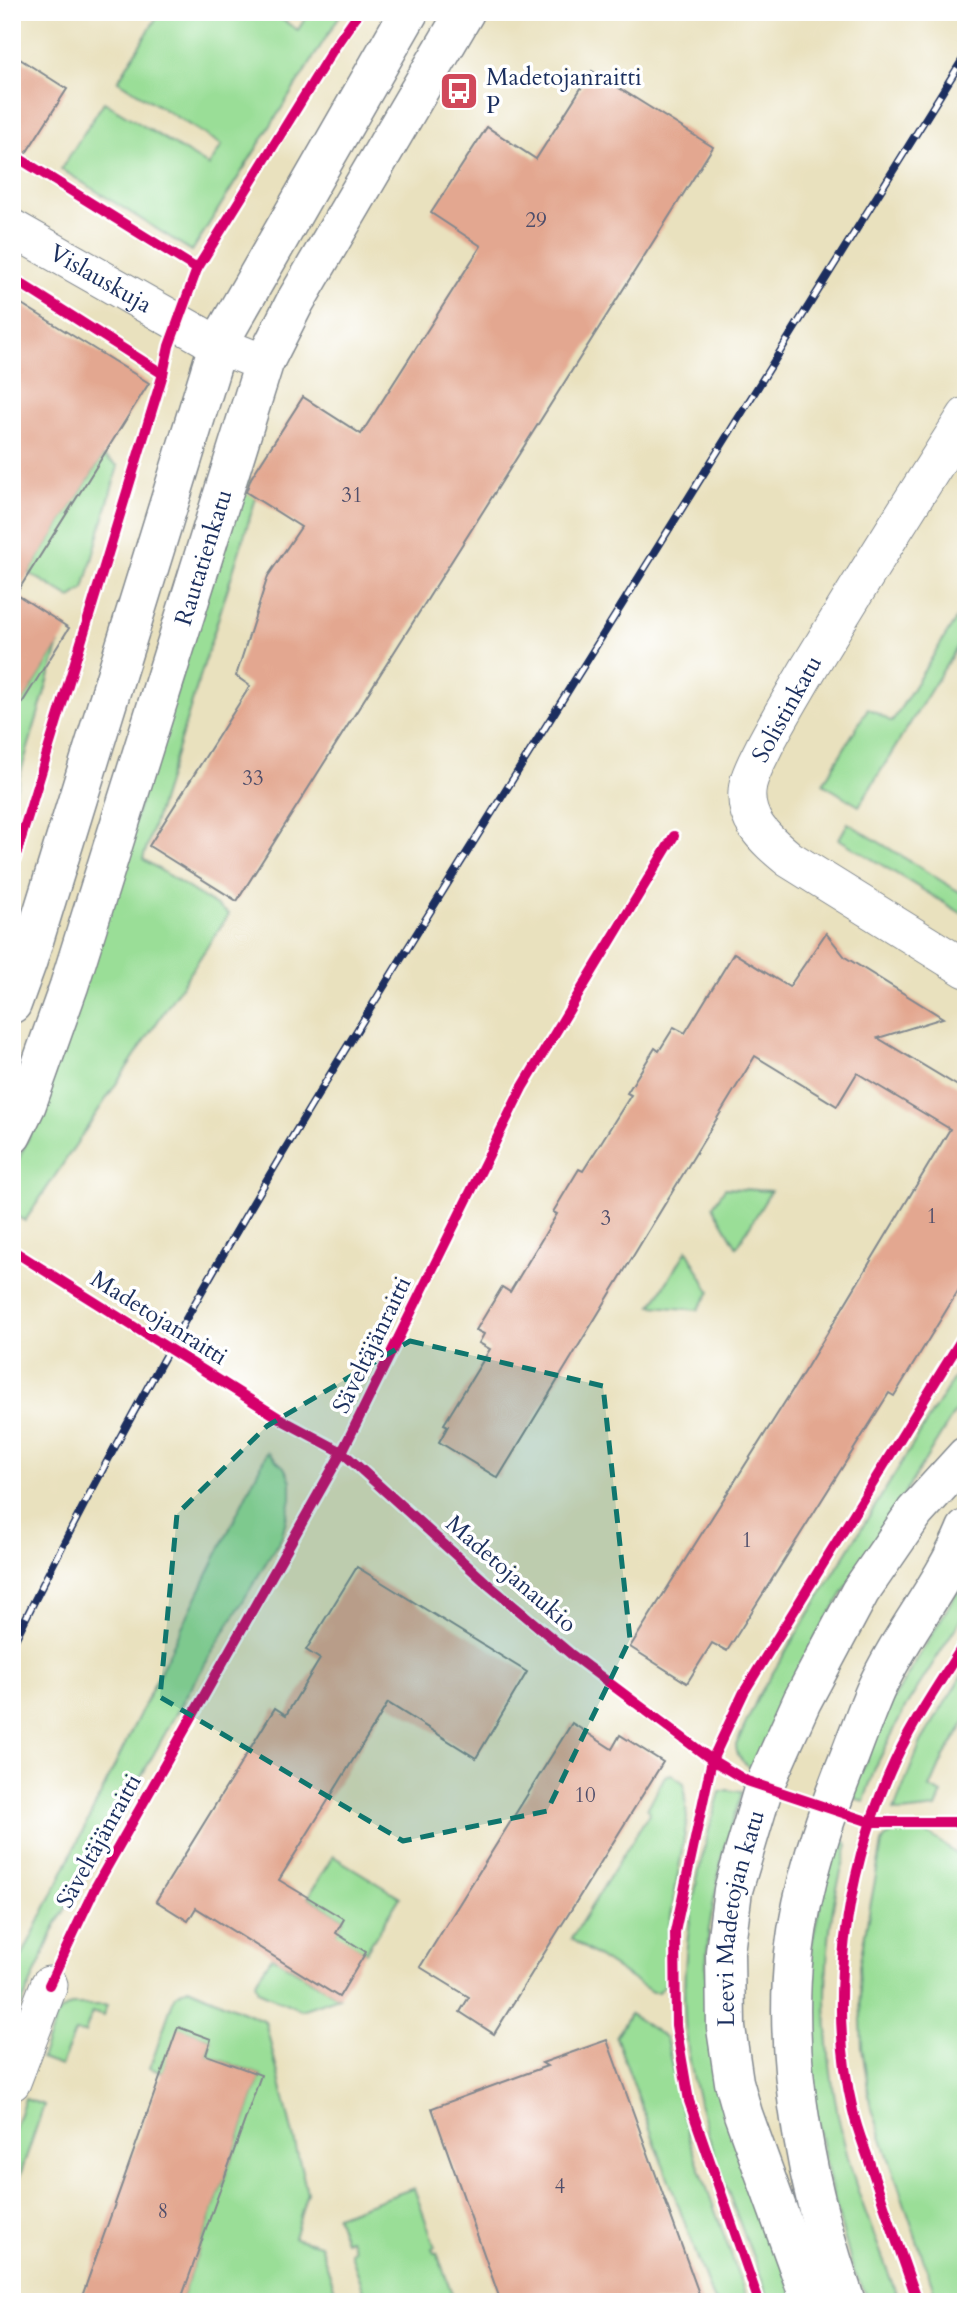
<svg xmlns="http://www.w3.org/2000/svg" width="978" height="2314" font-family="Cardo,serif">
<rect width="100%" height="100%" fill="#fff"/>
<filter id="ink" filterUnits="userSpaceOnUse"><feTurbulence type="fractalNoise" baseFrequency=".0143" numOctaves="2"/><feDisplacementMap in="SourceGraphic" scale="14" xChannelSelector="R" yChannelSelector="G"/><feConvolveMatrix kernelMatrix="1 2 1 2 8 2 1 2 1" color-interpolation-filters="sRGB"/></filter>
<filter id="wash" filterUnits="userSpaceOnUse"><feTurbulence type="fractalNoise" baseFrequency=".00686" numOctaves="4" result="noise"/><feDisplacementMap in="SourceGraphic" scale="28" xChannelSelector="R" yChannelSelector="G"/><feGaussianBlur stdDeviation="1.57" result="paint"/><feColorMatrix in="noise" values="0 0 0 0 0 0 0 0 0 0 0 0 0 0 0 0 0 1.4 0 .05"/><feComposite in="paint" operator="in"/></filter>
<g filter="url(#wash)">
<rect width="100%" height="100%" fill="#e9e1be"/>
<!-- green -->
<g fill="#9ade97" stroke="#5a867a" stroke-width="2">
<path d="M160 12H270L298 30 309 12H342L192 251 61 169 104 102 209 166 222 145 118 81Z"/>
<path d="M103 456 118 466 84 589 71 598 29 573Z"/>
<path d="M244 477 261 482 143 859 229 914 25 1221 12 1214V1173L42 1108Z"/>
<path d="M966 603V650L958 646 859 806 823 784 868 708 892 722Z"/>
<path d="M59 644 12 802V719Z"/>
<path d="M848 823 966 896V916L839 839Z"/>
<path d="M725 1188 771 1191 737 1247 713 1206Z"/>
<path d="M687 1250 710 1292 698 1310 652 1306Z"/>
<path d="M966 1358V1394L817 1635 752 1769C744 1763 736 1757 736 1745L758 1697Z"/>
<path d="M267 1452 284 1467 291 1481V1499L282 1536 183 1701 77 1893 73 1896 56 1925 12 2027V1977Z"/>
<path d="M966 1577V1611L905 1708 875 1768 864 1801 850 1797 891 1703Z"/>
<path d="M966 1669V1721L944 1756 930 1788 942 1794 936 1808 902 1812 894 1810 921 1742Z"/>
<path d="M671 1774 684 1783 687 1820 669 1929 666 1983 658 1992H652L571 1939 650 1812 647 1809 665 1776Z"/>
<path d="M727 1790 742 1792 723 1853 709 1929 706 1969 708 2022 795 2302H770C737 2212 693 2119 685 2023 680 1945 697 1866 720 1792Z"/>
<path d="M919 1830 932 1836 966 1861V2302H938L870 2103 862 2047 859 1966 882 1843C889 1829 904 1831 919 1830Z"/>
<path d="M834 1838 846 1841 848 1845C843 1864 838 1883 834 1902 818 1996 827 2091 855 2182 868 2222 885 2262 899 2302H870L853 2270 831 2188 815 2111 808 2049 812 1942Z"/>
<path d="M333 1856 400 1897 366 1952 335 1934 344 1919 308 1897Z"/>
<path d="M272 1957 339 1997 301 2010 258 1991 255 1982Z"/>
<path d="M188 1988 265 2021 307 2192 294 2238 320 2245 339 2302H180L261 2075 206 2055 211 2039 179 2028 162 2073 150 2068 175 1995Z"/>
<path d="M71 2005H107L103 2016 92 2012 85 2033 75 2032 61 2066 41 2059 58 2013Z"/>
<path d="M630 2014 666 2038 679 2099 691 2144 748 2302H714L616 2037Z"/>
<path d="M25 2099 44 2105 14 2193 12 2137Z"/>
<path d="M414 2188 435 2247 432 2248 434 2253H437L455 2302H368L350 2252 354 2250 350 2239 345 2241 336 2216Z"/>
</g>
<g id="blocks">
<!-- building -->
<g fill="#e3a790">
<path d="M12 54 67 89 12 175Z"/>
<path d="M592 71 713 147 237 901 149 846 250 686 236 676 268 576 301 527 246 492 251 478 303 397 361 434 481 246 431 213 487 127 536 159Z"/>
<path d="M12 298 149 383 16 594 69 628 12 719Z"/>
<path d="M826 933 845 957 943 1018 878 1038 966 1091V1278L894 1396 889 1393 727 1651 712 1643 687 1683 630 1647 807 1367 950 1129 857 1073 837 1106 755 1056 498 1478 439 1442 448 1426 444 1424 490 1349 479 1343 484 1334 476 1330 502 1287 510 1292 557 1214 553 1212 579 1169 583 1171 631 1095 627 1093 655 1048 659 1051 674 1027 685 1033 734 953 789 987Z"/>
<path d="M357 1567 527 1672 476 1758 388 1703 279 1880 344 1919 336 1933 366 1952 339 1997 196 1908 188 1921 156 1901 275 1708 286 1715 320 1659 306 1650Z"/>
<path d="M572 1723 612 1749 620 1735 663 1762 494 2034 460 2012 469 1997 420 1967Z"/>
<path d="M178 2027 211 2039 206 2055 261 2075 180 2302H80Z"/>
<path d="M607 2040 702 2302H501L432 2108 547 2066 542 2063Z"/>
</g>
</g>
</g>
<g filter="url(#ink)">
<use href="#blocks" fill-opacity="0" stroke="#82888e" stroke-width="2"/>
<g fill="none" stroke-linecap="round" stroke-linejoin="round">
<!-- minor casing -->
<g stroke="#82888e" stroke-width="39">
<g id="minor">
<path id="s1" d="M12 228 218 345 264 363"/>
<path d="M966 416C913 499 861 582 810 666 795 692 779 718 765 745 759 758 751 771 748 784 741 819 765 839 789 859L966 969"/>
<path d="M12 2082 49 1985"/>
</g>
</g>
<!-- tertiary casing -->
<g stroke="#82888e" stroke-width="41">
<g id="tertiary">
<path id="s2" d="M811 2302 743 2114 734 2082 726 2028 725 1952 733 1890 764 1786 802 1701 860 1592 915 1512 966 1456"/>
<path d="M846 2302C809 2197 782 2065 794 1953 802 1884 824 1819 850 1755 858 1734 866 1712 875 1691 900 1635 943 1586 966 1529"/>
</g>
</g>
<!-- secondary casing -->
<g stroke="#82888e" stroke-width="41">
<g id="secondary">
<path d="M12 1004 28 960 218 345 409 12"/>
<path id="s3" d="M12 1135 27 1104 69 986 264 363 295 302 465 12"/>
</g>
</g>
<!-- minor -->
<use href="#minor" stroke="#fff" stroke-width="37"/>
<!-- tertiary -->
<use href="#tertiary" stroke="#fff" stroke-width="38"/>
<!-- secondary -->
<use href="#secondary" stroke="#fff" stroke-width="38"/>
<!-- rail casing -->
<g stroke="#1b2f5e" stroke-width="8">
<path id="rail" d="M12 1646C160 1344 338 1059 516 774 666 534 816 294 966 54"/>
</g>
<!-- rail -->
<use href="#rail" stroke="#fff" stroke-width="5" stroke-dasharray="16" stroke-linecap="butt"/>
<!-- cycleway casing -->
<g stroke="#fff" stroke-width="15">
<g id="cycleway">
<path d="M12 154 197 269"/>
<path d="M12 278 163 374"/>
<path d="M12 868 163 374 169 346 197 269 334 48 359 12"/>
<path d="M12 1250 284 1421 342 1452 491 1587 572 1655 712 1760 747 1781 870 1822H966"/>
<path d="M49 1985 95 1888 342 1452 522 1088 674 836"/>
<path d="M759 2302 689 2101 676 2025 675 1932 712 1760 744 1692 966 1332"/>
<path d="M918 2302C902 2257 886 2212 871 2167 865 2148 857 2130 853 2111 827 2002 845 1877 889 1774 909 1727 939 1684 966 1641"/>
</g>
</g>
<!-- cycleway -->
<use href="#cycleway" stroke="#d6006c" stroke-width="10"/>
</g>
</g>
<!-- marked area -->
<path fill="#0f766e" fill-opacity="0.2" stroke="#0f766e" stroke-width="5" stroke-dasharray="14 9" stroke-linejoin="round" d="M410 1341 603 1386 630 1639 547 1811 403 1841 160 1697 177 1514 267 1426Z"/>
<!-- icons -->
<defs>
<g id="bus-square" transform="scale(2.0125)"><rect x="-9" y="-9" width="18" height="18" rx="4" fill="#d1495b" stroke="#fff"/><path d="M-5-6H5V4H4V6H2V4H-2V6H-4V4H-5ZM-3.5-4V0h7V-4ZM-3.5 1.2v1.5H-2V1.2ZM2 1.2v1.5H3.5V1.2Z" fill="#fff"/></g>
</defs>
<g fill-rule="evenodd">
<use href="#bus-square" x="459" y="91"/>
</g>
<g text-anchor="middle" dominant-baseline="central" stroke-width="7" stroke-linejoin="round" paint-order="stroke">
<!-- number labels -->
<g font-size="21" fill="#4d4d6a">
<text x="536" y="220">29</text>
<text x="352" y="495">31</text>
<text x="253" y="778">33</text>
<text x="932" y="1216">1</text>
<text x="606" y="1218">3</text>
<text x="747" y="1540">1</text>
<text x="585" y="1795">10</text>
<text x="560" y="2186">4</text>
<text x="163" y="2211">8</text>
</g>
<!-- poi labels -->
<g font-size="24" fill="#1b2f5e" stroke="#fff" text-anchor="start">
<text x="486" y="77">Madetojanraitti<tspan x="486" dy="28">P</tspan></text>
</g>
<!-- street labels -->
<g font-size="24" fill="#1b2f5e" stroke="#fff">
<text stroke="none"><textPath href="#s1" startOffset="102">Vislauskuja</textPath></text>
<text stroke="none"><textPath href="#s3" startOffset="609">Rautatienkatu</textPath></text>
<text transform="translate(787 709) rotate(-61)">Solistinkatu</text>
<text transform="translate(159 1318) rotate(32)">Madetojanraitti</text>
<text transform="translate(372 1345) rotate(-64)">Säveltäjänraitti</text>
<text transform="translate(511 1574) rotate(41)">Madetojanaukio</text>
<text transform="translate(99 1841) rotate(-61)">Säveltäjänraitti</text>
<text stroke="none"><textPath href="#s2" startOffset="399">Leevi Madetojan katu</textPath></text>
</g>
</g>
<!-- margin -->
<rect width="978" height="2314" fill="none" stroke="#fff" stroke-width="42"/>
</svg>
